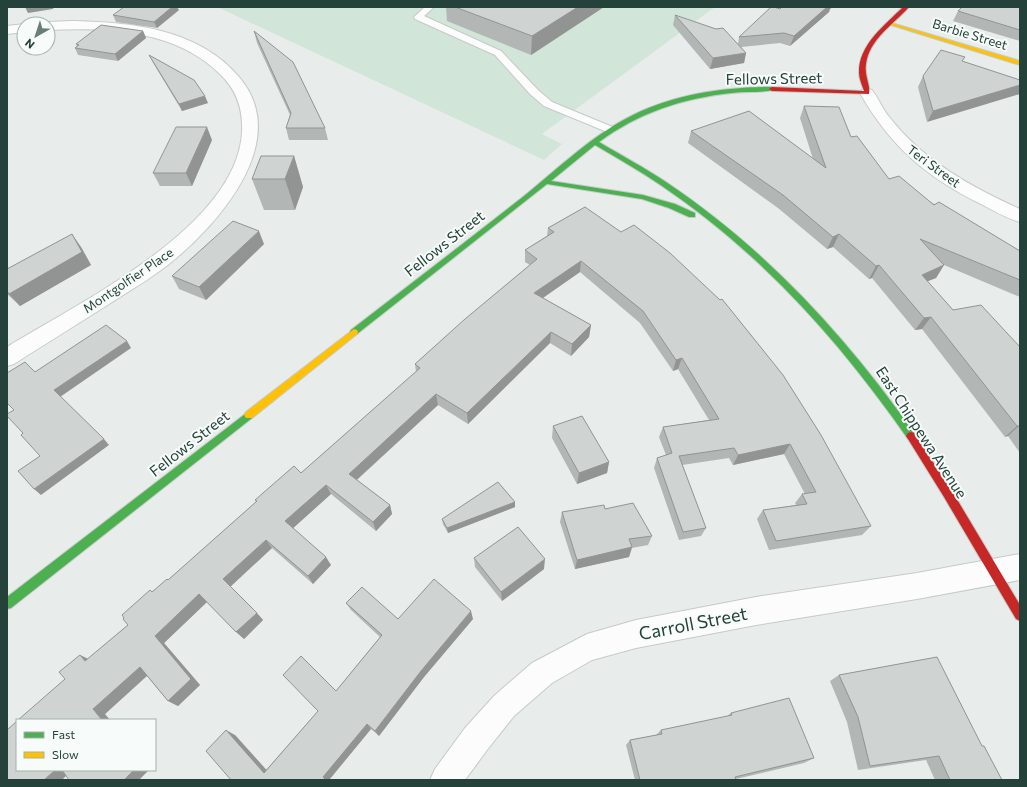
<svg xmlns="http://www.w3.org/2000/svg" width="1027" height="787" font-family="Commissioner,sans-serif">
<rect width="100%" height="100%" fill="#e8edeb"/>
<!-- green -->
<path fill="#d1e6d8" d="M217 7H715L542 134 562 144 544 160Z"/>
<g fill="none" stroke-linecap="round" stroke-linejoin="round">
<!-- lane casing -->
<g stroke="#c5cac8" stroke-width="2">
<path id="lane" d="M425 7H434L424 16 501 51 538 90 552 102 615 128 616 130 611 133 607 132 544 106 530 94 495 55 415 19 414 17Z"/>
</g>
<!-- street casing -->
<g stroke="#c5cac8" stroke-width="2">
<g id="street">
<path d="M70 21C129 22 198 28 239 77 293 140 219 224 169 264 149 280 127 292 106 306 76 325 45 344 14 364L7 366V347C78 303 237 227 242 132 243 109 237 91 221 75 177 30 107 27 48 30V24H43L48 22Z"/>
<path d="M24 24V32L7 34V26Z"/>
<path d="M867 89 872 90C879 99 883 110 890 118 924 161 971 187 1020 209V222C1006 218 994 211 981 204 926 177 890 146 860 93L862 90Z"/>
<path d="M1020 554V580L917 599 756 625 636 648 592 660 552 683 514 716 487 750 465 780H430L435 769 465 728 494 696 532 663 587 634 636 620 756 597 917 573Z"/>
</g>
</g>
<!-- fast casing -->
<g stroke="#c3cbc8" stroke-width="2">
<g id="fast">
<path d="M772 87 774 88V90C760 93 745 91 732 93 683 98 638 113 599 142 621 155 645 168 666 182 766 249 846 336 914 433L916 436 914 439 911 440 908 439C839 340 762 254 662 186 640 171 617 158 595 145L551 181 643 195 675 204 695 213V217H689L669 208 642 199 547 184 357 334H351L350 332 351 330C409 285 467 241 524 196 559 168 592 135 633 115 676 94 725 87 772 87Z"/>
<path d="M249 411 252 412 254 415 252 418 11 608 7 609V597Z"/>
</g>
</g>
<!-- slow casing -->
<g stroke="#c3cbc8" stroke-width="2">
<g id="slow">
<path d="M888 22 1020 61V65L888 24Z"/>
<path d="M354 329 357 330 358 332 357 334 252 418H246L244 415 246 412Z"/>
</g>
</g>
<!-- jam casing -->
<g stroke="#c3cbc8" stroke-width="2">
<g id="jam">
<path d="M903 7H909C894 24 869 39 866 64 864 75 871 86 869 94L772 91 769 89 772 87 864 91C862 85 859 79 859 73 858 45 885 25 903 7Z"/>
<path d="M911 432 914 433 952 491 1020 605V621L1016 619 944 497 908 439 906 436 908 433Z"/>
</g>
</g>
<!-- lane -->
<use href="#lane" fill="#fcfcfc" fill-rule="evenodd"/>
<!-- street -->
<use href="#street" fill="#fcfcfc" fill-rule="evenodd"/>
<!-- fast -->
<use href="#fast" fill="#4caf50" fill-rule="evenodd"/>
<!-- slow -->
<use href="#slow" fill="#ffc107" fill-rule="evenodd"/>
<!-- jam -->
<use href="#jam" fill="#c62828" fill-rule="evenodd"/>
</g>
<!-- wall -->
<g fill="#b2b6b5">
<path d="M446 7H604L531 55 447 21Z"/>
<path d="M1020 7V41L953 21 958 11Z"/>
<path d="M780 9H830L829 12 790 46 780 43 741 47 746 53 744 63 710 69 673 25 675 15 738 44 739 37Z"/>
<path d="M179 10 157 28 116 22 113 15Z"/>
<path d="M143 31 146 38 118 61 78 55 75 48 77 46 76 44Z"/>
<path d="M254 31 325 128 328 140H289L286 128 290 115 257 43Z"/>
<path d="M149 55 208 103 182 111 152 61Z"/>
<path d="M963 61 927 122 918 87 923 76Z"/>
<path d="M804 106 851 137 889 179 1020 251V297L944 265 936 278 927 281 953 310 1020 347V453L1008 436 1005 437 922 329 915 330 872 278 869 279 833 247 827 249 778 208 688 143 691 131 813 159 800 118Z"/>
<path d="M212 140 192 186H160L153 173Z"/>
<path d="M294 156 303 187 295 210H264L252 179Z"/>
<path d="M585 207 871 526 862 535 769 550 757 519 763 510 796 505 795 503 802 494H805L784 454 733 465 729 458 682 465 706 528 701 536 679 540 654 468 657 458 666 455 659 437 663 427 709 420 678 369 673 371 640 323 580 272 543 298 591 325 589 337 571 356 550 343 468 424 438 405 357 480 390 505 392 514 376 531 331 494 293 528 331 565 313 584 272 548 230 587 263 620 244 639 207 602 164 643 200 685 178 706 168 701 147 676 105 714 65 679 80 655 88 659 128 625 150 590 152 592 168 580 256 502 255 500 301 473 416 372 415 364 530 265 525 262V250L547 236 548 228Z"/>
<path d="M264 244 206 300 179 289 172 276Z"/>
<path d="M81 247 91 265 20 306 7 294V269Z"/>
<path d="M553 426 609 462 607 473 577 484 552 438Z"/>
<path d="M515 502V507L448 533 443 524 442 519Z"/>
<path d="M605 509 652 536 648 545 632 548 629 557 575 569 560 522 562 512Z"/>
<path d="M474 558 544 569 502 601 475 567Z"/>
<path d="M346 603 398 619H473L424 677 379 736 371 729 329 780H231L235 735 266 770 336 691 380 637 351 610Z"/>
<path d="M839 675 982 746 1002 780H935L926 760 858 770 847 722 830 681Z"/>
<path d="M731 713 814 758 804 763 736 779V780H635L626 745 630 740 656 735 661 730 726 717Z"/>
</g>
<!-- shaded-wall -->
<g fill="#919493">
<path d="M25 7H54L53 9 28 13Z"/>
<path d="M172 7H177L179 10 157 28 154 22Z"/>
<path d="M578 7H604L531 55 532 36Z"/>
<path d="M827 7H833L830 9 829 12 790 46 794 36Z"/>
<path d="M143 31 146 38 118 61 115 54Z"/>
<path d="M746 53 744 63 710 69 713 58Z"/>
<path d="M1020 85V94L927 122 933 111Z"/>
<path d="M205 96 208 103 182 111 179 104Z"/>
<path d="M207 127 212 140 192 186 186 173Z"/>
<path d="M294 156 303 187 295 210 285 179Z"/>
<path d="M259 231 264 244 206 300 199 287Z"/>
<path d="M72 234 81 247 91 265 20 306 9 294Z"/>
<path d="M839 234 833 247 827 249 833 237Z"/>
<path d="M581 261 580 272 534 304V293Z"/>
<path d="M879 265 872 278 869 279 876 266Z"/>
<path d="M944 265 936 278 913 287 922 275Z"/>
<path d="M931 317 922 329 915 330 924 318Z"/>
<path d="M591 325 589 337 571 356 572 344Z"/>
<path d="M551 332 550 343 468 424 467 413Z"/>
<path d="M127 341 131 348 60 397 54 390Z"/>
<path d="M682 358 678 369 673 371 676 360Z"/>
<path d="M436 394 438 405 353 483 349 474Z"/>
<path d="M1020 425 1008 436 1005 437 1017 426Z"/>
<path d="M104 439 109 445 41 495 34 489Z"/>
<path d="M790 444 784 454 733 465 738 455Z"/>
<path d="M609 462 607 473 577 484 579 473Z"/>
<path d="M326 485 331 494 291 530 285 521Z"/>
<path d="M515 502V507L448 533 447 528Z"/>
<path d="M390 505 392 514 376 531 373 522Z"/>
<path d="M266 540 272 548 230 587 223 579Z"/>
<path d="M632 547 629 557 575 569 577 560Z"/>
<path d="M326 557 331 565 313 584 308 576Z"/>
<path d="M545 559 544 569 502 601 501 592Z"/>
<path d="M199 594 207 602 164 643 200 685 178 706 168 701 155 636Z"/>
<path d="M471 611 473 619 424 677 379 736 375 731 421 671Z"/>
<path d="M257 613 263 620 244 639 236 632Z"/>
<path d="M80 655 92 661H85Z"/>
<path d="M140 667 150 673 105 714 110 720H102L93 709Z"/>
<path d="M367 724 371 729 329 780H326L323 777Z"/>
<path d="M226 730 235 735 272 776 264 773Z"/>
<path d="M55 770H72L62 780H44Z"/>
<path d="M134 770H149L139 780H124Z"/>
</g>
<!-- building -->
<g fill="#cfd4d2" stroke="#919493">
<path d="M124 7H172L154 22 113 15Z"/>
<path d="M455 7H578L532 36Z"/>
<path d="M771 7H774L780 9 782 7H827L794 36 784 33 739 37Z"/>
<path d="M962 7H1020V30L958 11Z"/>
<path d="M675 15 716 29 723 28 746 53 713 58Z"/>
<path d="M101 25 143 31 115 54 75 48 79 45 76 44Z"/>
<path d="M254 31 293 62 325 128H286L291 113Z"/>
<path d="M941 50 965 57 962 61 1020 80V85L933 111 923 76Z"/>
<path d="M149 55 194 80 205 96 179 104Z"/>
<path d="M804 106 839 107 851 137 857 136 889 179 899 176 934 205 939 202 1020 251V280L920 239 944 265 922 275 953 310 981 305 1020 347V382H1019L1020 383V426H1017L931 317 924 318 879 265 876 266 839 234 833 237 783 195 691 131 749 111 826 168Z"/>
<path d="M176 127H207L186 173H153Z"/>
<path d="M261 156H294L285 179H252Z"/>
<path d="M585 207 621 232 634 225 670 253 720 300 722 299 783 375 821 435 871 526 776 541 763 510 807 504 802 494 816 492 790 444 738 455 734 448 679 456 706 528 683 532 657 458 672 453 663 427 719 419 682 358 676 360 643 311 581 261 534 293 591 325 572 344 551 332 467 413 436 394 349 474 390 505 373 522 326 485 285 521 326 557 308 576 266 540 223 579 257 613 236 632 199 594 155 636 191 679 168 701 140 667 93 709 102 720H18L65 679 59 672 80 655 85 661 128 625 123 619 124 618 122 615 150 590 152 592 167 579 168 580 257 501 255 500 294 466 301 473 420 368 415 364 465 319 537 259 525 250 554 232 548 228Z"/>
<path d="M233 221 259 231 199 287 172 276Z"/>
<path d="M72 234 82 252 9 294 7 291V269Z"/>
<path d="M106 325 127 341 54 390 104 439 34 489 18 471 40 456 21 435 23 433 7 416V414L14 410 7 403V373L25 362 35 372Z"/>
<path d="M582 416 609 462 579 473 553 426Z"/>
<path d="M498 482 515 502 447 528 442 519Z"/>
<path d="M633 503 652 536 629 539 632 547 577 560 562 512 604 505 605 509Z"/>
<path d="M518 527 545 559 501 592 474 558Z"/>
<path d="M434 579 471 611 421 671 375 731 367 724 323 777 326 780H231L206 751 226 730 264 773 318 711 283 675 301 656 336 691 382 635 346 603 362 587 398 619Z"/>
<path d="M937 657 982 746H984L1002 780H950L939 756 870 766 858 717 839 675Z"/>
<path d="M789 698 814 758 735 777 736 780H640L630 740 662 734 661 730 732 715 731 713Z"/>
<path d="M17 721V770H55L44 780H7V730Z"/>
<path d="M62 770H134L124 780H69Z"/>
</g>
<g text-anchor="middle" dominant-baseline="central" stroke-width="4" stroke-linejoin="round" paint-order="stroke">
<!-- far-street labels -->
<g font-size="13" fill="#24423a" stroke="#f7fbf9">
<text transform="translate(970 34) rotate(17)">Barbie Street</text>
<text transform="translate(934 166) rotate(36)">Teri Street</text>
<text transform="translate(128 280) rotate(-34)">Montgolfier Place</text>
</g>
<!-- street labels -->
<g font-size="15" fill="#24423a" stroke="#f7fbf9">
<text transform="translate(774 78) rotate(-1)">Fellows Street</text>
<text transform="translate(444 243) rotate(-38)">Fellows Street</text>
<text transform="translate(922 432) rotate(57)">East Chippewa Avenue</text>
<text transform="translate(189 443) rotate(-38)">Fellows Street</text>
</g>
<!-- near-street labels -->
<g font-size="18" fill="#24423a" stroke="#f7fbf9">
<text transform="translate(693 623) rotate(-11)">Carroll Street</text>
</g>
</g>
<!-- border -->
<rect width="1027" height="787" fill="none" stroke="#24423a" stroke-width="16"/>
<!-- legend -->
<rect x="16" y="719" width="140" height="52" fill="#f7fbf9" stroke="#a3b1ad"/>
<rect x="24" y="732" width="20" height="6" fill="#4caf50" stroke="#a3b1ad"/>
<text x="52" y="739" font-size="12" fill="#24423a">Fast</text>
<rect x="24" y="752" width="20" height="6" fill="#ffc107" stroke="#a3b1ad"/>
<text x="52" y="759" font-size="12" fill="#24423a">Slow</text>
<!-- north arrow -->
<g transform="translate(36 36) rotate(219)"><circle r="19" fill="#f7fbf9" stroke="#a3b1ad"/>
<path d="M0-3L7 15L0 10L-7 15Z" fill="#697e78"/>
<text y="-6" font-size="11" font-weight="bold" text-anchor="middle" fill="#24423a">N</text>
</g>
</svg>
